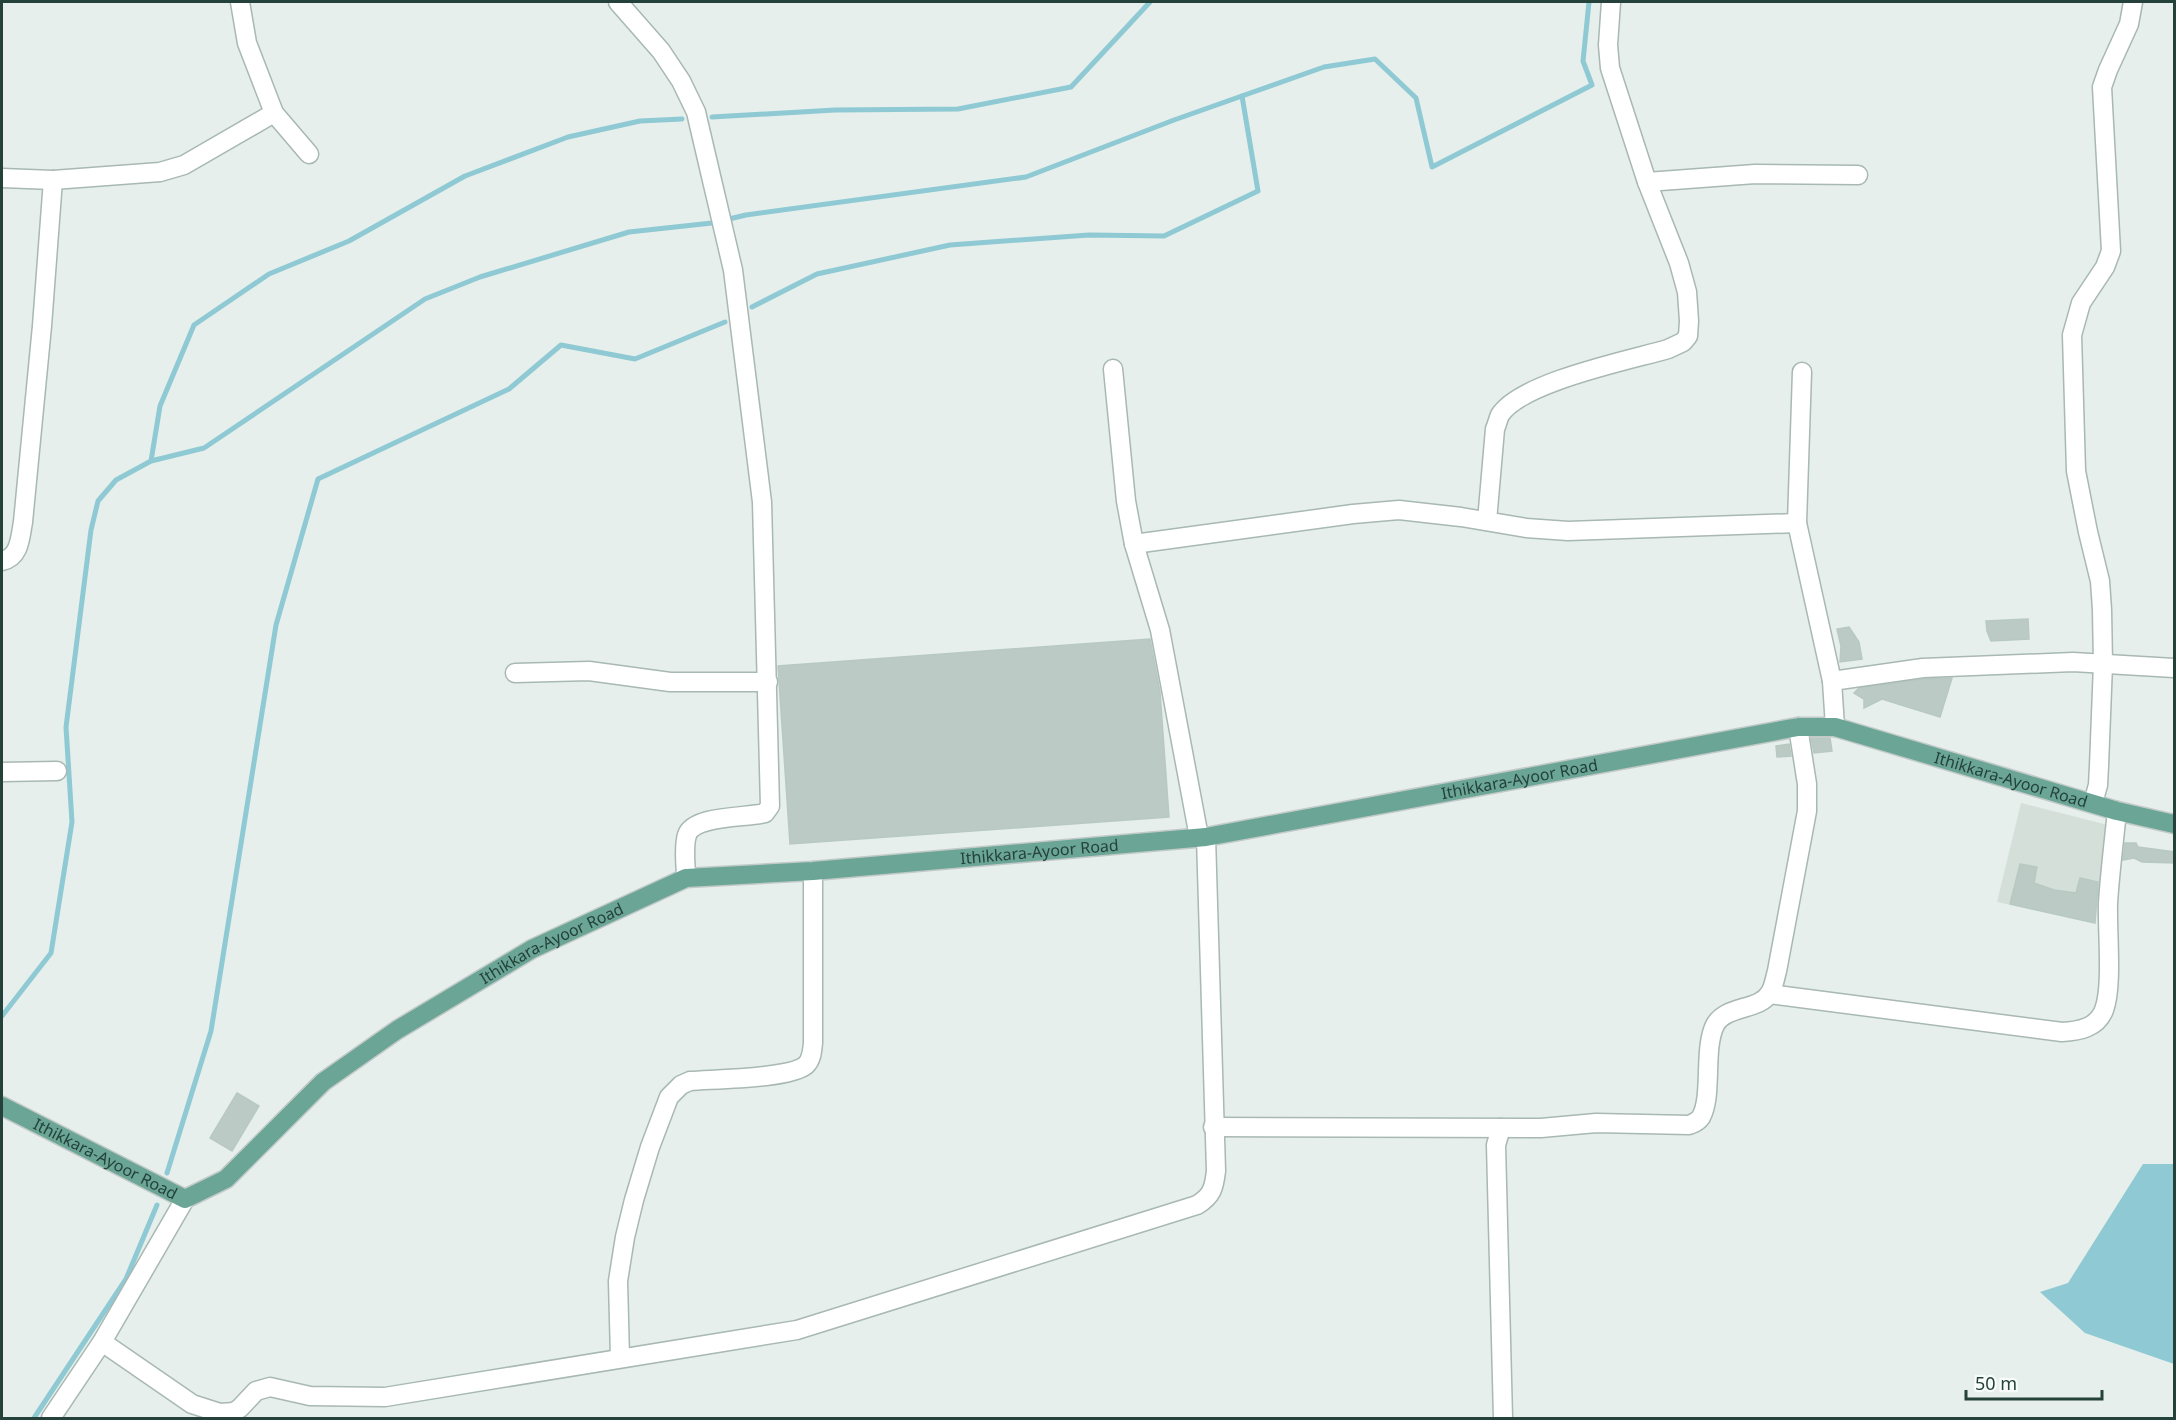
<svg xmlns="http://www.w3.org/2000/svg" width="2176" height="1420" font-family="'Noto Sans',sans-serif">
<rect width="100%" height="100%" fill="#e6efeb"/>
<!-- built -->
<path fill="#d4dfda" d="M2021 803 2108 825 2095 923 1997 902Z"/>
<!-- water -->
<path fill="#8ec9d4" d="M2143 1164H2174V1364L2085 1333 2040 1292 2068 1283Z"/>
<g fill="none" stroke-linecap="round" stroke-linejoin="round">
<!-- stream -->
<g stroke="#8ec9d4" stroke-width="5">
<path d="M712 117 835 110 958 109 1071 87 1150 2"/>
<path d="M752 307 817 274 950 245 1089 235 1164 236 1258 191 1242 96"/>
<path d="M151 461 160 406 194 325 269 274 349 241 465 176 568 137 640 121 682 119"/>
<path d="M2 1016 51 953 72 822 66 727 91 530 98 501 116 480 151 461 204 448 425 299 480 277 629 232 712 223 746 215 1026 177 1174 120 1324 67 1375 59 1416 98 1432 167 1592 85 1583 61 1589 2"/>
<path d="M167 1173 211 1031 276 625 318 479 509 389 561 345 635 359 725 322"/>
<path d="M34 1418 126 1279 157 1205"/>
</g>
</g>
<!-- building -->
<g fill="#bbcac4" stroke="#b8c9c2" stroke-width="1.5">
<path d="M2028 619 2029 639 1991 641 1987 631 1986 621Z"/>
<path d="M1849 627 1859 642 1862 659 1840 662 1841 646 1837 629Z"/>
<path d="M1150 639 1160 692 1169 817 790 844 778 666Z"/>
<path d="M1952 678 1940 717 1882 699 1864 708V699L1854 693 1859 688 1924 679Z"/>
<path d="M1811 738H1830L1832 751 1814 753Z"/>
<path d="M1789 744 1791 756 1777 757 1776 746Z"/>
<path d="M2125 843H2136L2138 847 2175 852V863L2142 862 2134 858 2123 860Z"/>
<path d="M2020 864 2037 867 2034 883 2054 890 2076 893 2080 878 2098 882 2095 923 2010 904Z"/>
<path d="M237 1093 259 1106 232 1151 210 1138Z"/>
</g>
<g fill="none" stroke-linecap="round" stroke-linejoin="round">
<!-- minor casing -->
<g stroke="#a8b8b2" stroke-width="21">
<g id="minor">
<path d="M240 2 247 43 274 113 309 154"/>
<path d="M618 2 661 51 681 81 696 112 733 270 762 502 770 806 765 813C746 818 694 815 687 835 683 848 686 865 686 878"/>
<path d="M2 178 53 180 160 172 184 165 274 113"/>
<path d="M1647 182 1755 174 1858 175"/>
<path d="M1113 369 1126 501 1134 544 1160 630 1199 837"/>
<path d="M1802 372 1797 523 1832 681"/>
<path d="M1487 521 1495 429C1497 425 1498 419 1500 415 1521 382 1630 360 1668 349L1683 342 1688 336 1689 321 1687 292 1679 263 1647 182 1610 68 1608 45 1611 2"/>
<path d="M1134 544 1353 514 1399 510 1461 517 1526 528 1568 531 1797 523"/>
<path d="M2 561C20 557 20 538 23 522L42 326 53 180"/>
<path d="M515 673 589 671 670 682H768"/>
<path d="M1835 727 1832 681 1923 668 2073 662 2174 668"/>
<path d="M2 772 57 771"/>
<path d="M2093 803 2098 785 2099 766 2103 664 2102 610 2100 581 2088 532 2076 471 2072 335 2081 303 2105 267 2111 251 2102 87 2108 70 2129 24 2133 2"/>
<path d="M1769 994 2062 1032C2079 1031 2097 1028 2104 1010 2113 986 2107 931 2108 903 2110 872 2114 841 2117 811"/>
<path d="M1213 1127 1541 1128 1596 1123 1689 1125C1694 1123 1698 1122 1701 1117 1713 1096 1703 1049 1715 1025 1726 1005 1759 1011 1770 993 1774 986 1775 978 1777 971L1807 811V784L1798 727"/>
<path d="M1501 1128 1496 1145 1503 1418"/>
<path d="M102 1342 192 1404 220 1413 234 1412 240 1408 256 1391 270 1387 310 1396 385 1397 797 1330 1197 1205C1212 1196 1214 1188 1216 1171L1206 837"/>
<path d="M620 1358 618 1281 625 1237 634 1200 650 1147 669 1097 681 1085 690 1081C714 1079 790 1079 806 1065 812 1059 812 1051 813 1043V871"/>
<path d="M51 1418 102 1342 185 1199"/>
</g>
</g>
<!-- major casing -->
<g stroke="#c2cac8" stroke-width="21">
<g id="major">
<path id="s1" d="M2 1106 185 1199 226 1179 323 1082 397 1030 532 949 686 878 813 871 1206 837 1798 727H1835L2117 811 2174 824"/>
</g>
</g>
<!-- minor -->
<use href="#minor" stroke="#fff" stroke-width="18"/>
<!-- major -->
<use href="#major" stroke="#6aa596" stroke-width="18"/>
</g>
<g text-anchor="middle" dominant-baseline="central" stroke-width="4.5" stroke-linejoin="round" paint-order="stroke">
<!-- street labels -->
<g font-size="16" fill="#24423a" stroke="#f7fbf9">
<text stroke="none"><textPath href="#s1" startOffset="1646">Ithikkara-Ayoor Road</textPath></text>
<text stroke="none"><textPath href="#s1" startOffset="2150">Ithikkara-Ayoor Road</textPath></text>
<text stroke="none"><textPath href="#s1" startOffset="1160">Ithikkara-Ayoor Road</textPath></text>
<text stroke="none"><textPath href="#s1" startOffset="656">Ithikkara-Ayoor Road</textPath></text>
<text stroke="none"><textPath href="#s1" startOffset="116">Ithikkara-Ayoor Road</textPath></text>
</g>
</g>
<!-- border -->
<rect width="2176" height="1420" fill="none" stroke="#24423a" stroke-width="6"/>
<!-- scale -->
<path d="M1966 1390v9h136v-9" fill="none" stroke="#24423a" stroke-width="3"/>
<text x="1975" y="1390" font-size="18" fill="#24423a" stroke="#f7fbf9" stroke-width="4.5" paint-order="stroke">50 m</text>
</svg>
